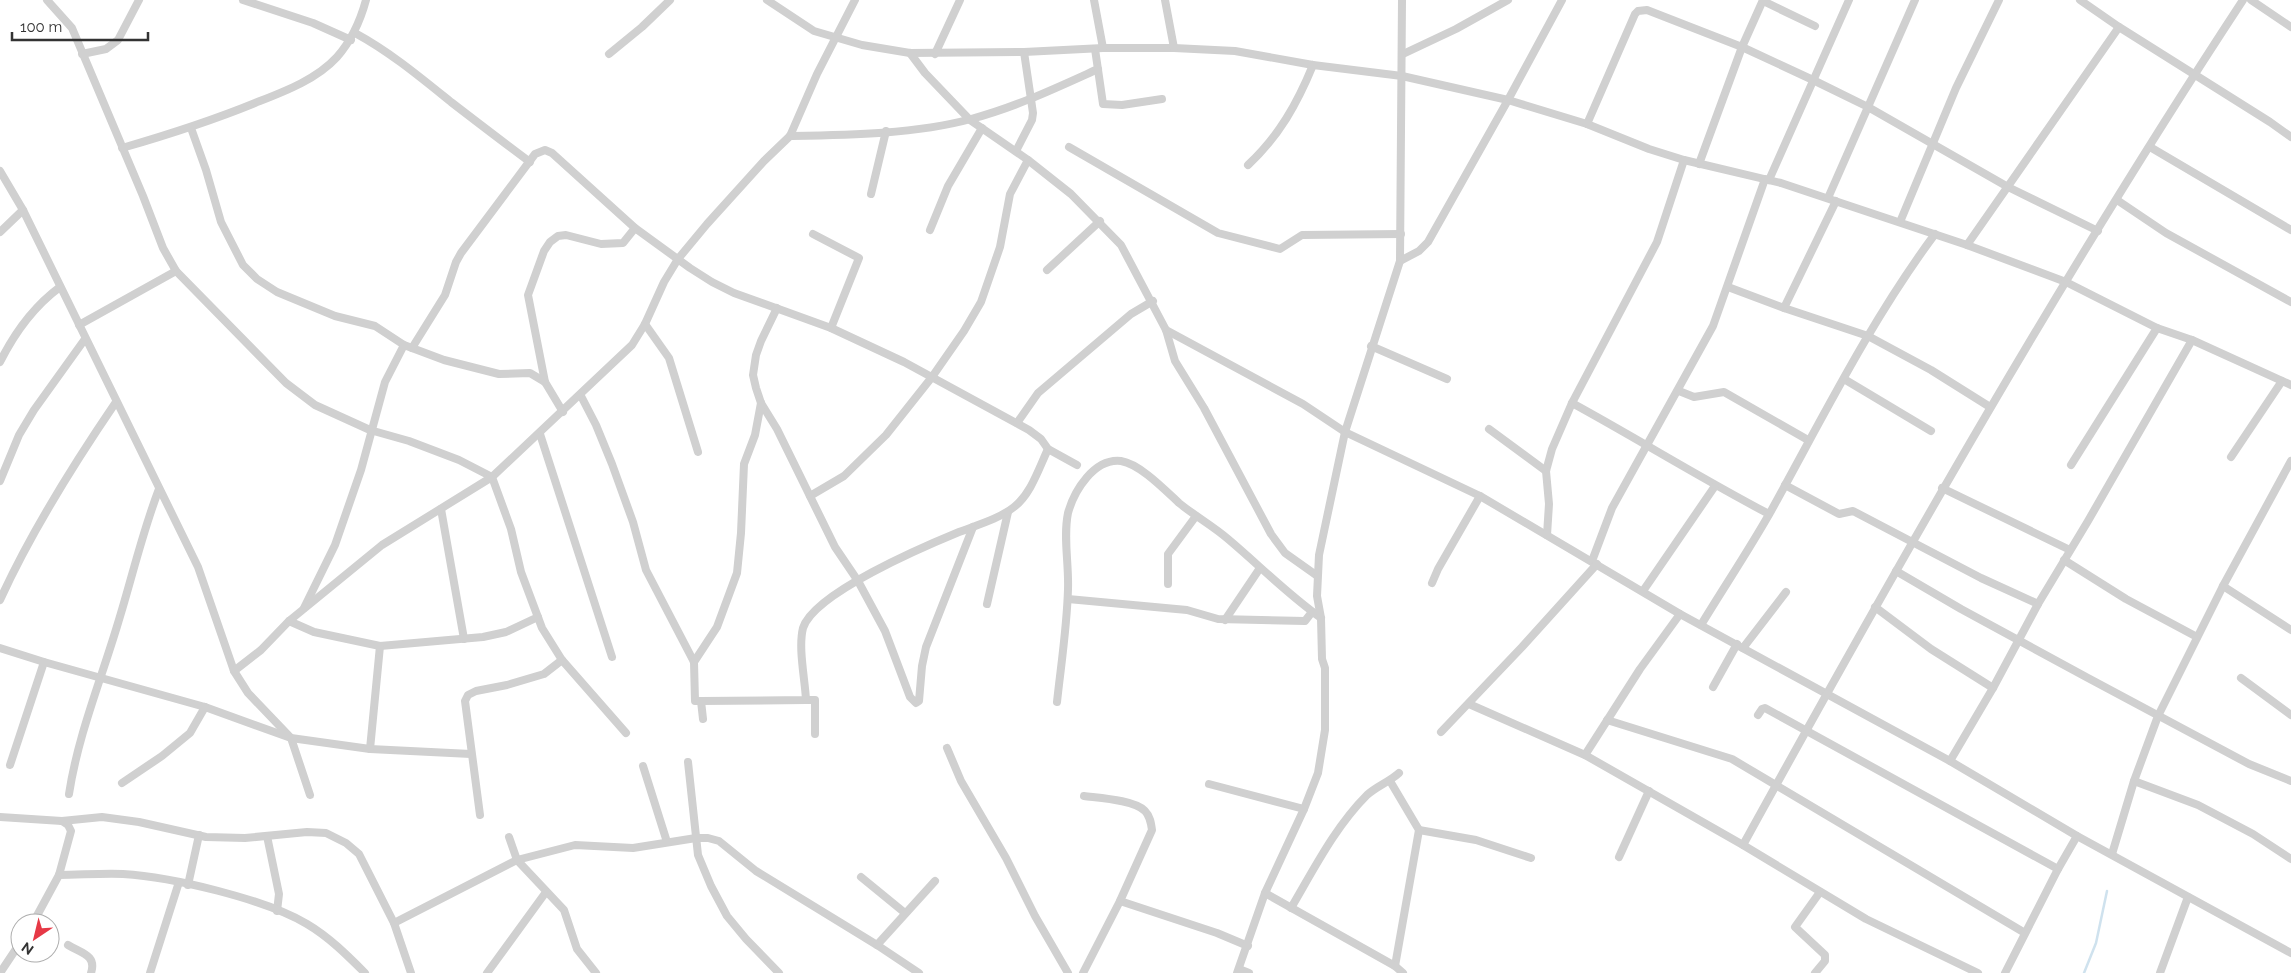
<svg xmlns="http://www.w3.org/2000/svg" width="2291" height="973" font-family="Raleway,sans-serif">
<rect width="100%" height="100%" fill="#fff"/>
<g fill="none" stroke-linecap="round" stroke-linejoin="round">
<!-- stream -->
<path stroke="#cfe2ee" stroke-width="2.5" d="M2084 973 2096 943 2107 891"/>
<!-- street -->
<g stroke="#d0d0d0" stroke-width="8">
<path d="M47 0 72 28 143 196 163 248 176 271 286 383 315 405 370 430 409 441 459 460 492 477 511 529 521 572 542 628 562 660 626 733"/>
<path d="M243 0 313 23 351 40"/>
<path d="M767 0 814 31 862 45 910 53 1024 52 1103 48H1174L1235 51 1313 65 1402 76 1508 100 1587 124 1649 149 1684 160 1781 183 1967 245 2066 282 2157 328 2192 340 2291 385"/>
<path d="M1094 0 1103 48"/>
<path d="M1165 0 1174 48"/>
<path d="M2080 0 2119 27 2270 122 2291 137"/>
<path d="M2251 0 2291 27"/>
<path d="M1763 1 1815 26"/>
<path d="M355 33C390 52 420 77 451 102 477 122 503 142 530 162"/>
<path d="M1095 49 1103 104 1122 105 1162 99"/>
<path d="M910 53 925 73 970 120 1028 160 1071 194 1121 245 1166 330 1175 361 1204 408 1271 534 1285 553 1316 575"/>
<path d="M82 54 106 49 118 40 139 0"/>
<path d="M609 54 642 27 670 0"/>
<path d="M935 54 960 0"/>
<path d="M1403 54 1456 29 1508 0"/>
<path d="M1587 124 1635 14 1638 11 1647 10 1742 47 1813 80 1868 107 2008 187 2098 231"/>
<path d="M191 128 206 170 221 222 243 265 257 279 277 292 335 316 375 326 404 345 444 360 499 374 530 373 545 382 563 412"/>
<path d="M790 136C848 135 916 134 971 119 1016 107 1056 88 1098 69"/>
<path d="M1069 147 1218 233 1280 249 1302 235 1401 234"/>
<path d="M2150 147 2291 230"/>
<path d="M122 148C167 135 211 121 255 103 283 92 316 80 337 57 352 40 360 22 366 0"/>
<path d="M1016 151 1032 120 1033 113 1024 52"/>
<path d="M1699 164 1742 47 1763 0"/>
<path d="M1248 165C1279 136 1297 104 1313 65"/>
<path d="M0 171 23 210 198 567 234 671 248 693 291 738 310 795"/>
<path d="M1769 180 1849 0"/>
<path d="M871 194 886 131"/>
<path d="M1828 198 1915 0"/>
<path d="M2117 200 2166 233 2291 302"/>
<path d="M1900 222 1956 88 1999 0"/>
<path d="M930 230 948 186 982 128"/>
<path d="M0 232 23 210"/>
<path d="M813 234 859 258 831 328"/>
<path d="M1967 245 2119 27"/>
<path d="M1400 261 1402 0"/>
<path d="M1047 270 1100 221"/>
<path d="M1728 287 1784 308 1868 336 1931 370 1990 407"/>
<path d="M777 308 761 341 756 355 753 375 756 388 761 403 777 429 835 547 858 581 885 631 910 697 916 703 919 701 922 666 926 647 973 527"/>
<path d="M1784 308 1836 201"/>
<path d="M645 324 669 358 698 452"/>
<path d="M79 325 176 271"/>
<path d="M1166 330 1303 404 1345 432 1480 496 1680 614 1950 761 2077 836 2291 953"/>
<path d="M1371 346 1447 379"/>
<path d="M412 348 445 295 456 262 461 253 535 154 545 150 552 153 635 228 690 268 712 282 734 293 831 328 904 362 1029 430 1041 439 1048 449 1077 465"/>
<path d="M0 362C15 332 33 307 60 287"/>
<path d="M1844 379 1931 431"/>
<path d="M545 382 528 295 544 251 550 242 558 236 566 235 601 244 623 243 635 228"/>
<path d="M1679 391 1694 397 1724 392 1808 440"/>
<path d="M581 396 596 425 612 464 633 522 646 570 694 662 695 701H701L703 719"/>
<path d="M1572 403C1638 439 1702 479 1769 514"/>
<path d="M1017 423 1038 393 1131 314 1153 301"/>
<path d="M1489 429 1546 471"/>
<path d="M540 434 612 657"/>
<path d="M2231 457 2282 381"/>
<path d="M2071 465 2157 328"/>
<path d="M0 481 19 435 34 410 85 339"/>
<path d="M1785 485 1839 514 1853 511 1981 578 2038 604"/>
<path d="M1942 488 2070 550"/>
<path d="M810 496 844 476 886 435 932 377 964 331 981 302 1000 247 1010 194 1028 160"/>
<path d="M441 509 464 639"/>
<path d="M1547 535 1549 504 1546 471 1552 449 1572 403 1657 242 1684 160"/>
<path d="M2064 560 2126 599 2197 637"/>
<path d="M1592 561 1612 508 1713 326 1765 179"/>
<path d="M1896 571 1961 609 2088 678 2249 764 2291 781"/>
<path d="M1432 583 1438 569 1480 496"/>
<path d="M1168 584V554L1196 516"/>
<path d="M2223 586 2291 630"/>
<path d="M1643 591 1715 486"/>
<path d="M1068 599 1187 610 1218 619 1305 621 1312 612"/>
<path d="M0 600C32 530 73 465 116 402"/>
<path d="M987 604 1008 512"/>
<path d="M1875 607 1931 649 1993 688"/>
<path d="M304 608 335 545 361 470 385 382 404 345"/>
<path d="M1225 620 1260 568"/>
<path d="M289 621 314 632 380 646 483 637 506 632 538 617"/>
<path d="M1701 625C1724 587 1749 550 1771 511 1823 417 1871 320 1935 234"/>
<path d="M0 648 44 662 205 707 291 738 370 749 471 754"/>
<path d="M1743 648 1786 592"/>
<path d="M694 662 717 627 737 573 741 533 744 464 755 435 761 403"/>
<path d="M234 671 261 650 289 621 382 545 492 477 632 345 645 324 664 282 678 259 707 224 764 161 790 136 817 74 855 0"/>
<path d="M2241 678 2291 715"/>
<path d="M1713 687 1737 644"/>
<path d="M806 700H815V734"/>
<path d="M701 701 806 700C805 679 798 648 803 628 814 593 925 546 959 532 977 525 999 519 1014 507 1031 494 1039 468 1048 449"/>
<path d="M1057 702C1061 665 1067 627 1068 589 1069 564 1063 537 1068 513 1074 491 1094 458 1121 461 1140 464 1165 490 1179 503 1195 516 1213 526 1228 539 1259 565 1287 594 1321 618"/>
<path d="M1469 704 1585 755 1743 845 1866 919 1978 973"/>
<path d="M1758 715 1762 709 1765 708 2058 869"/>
<path d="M1607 720 1732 759 2025 933"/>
<path d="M1441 732 1522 647 1597 564"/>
<path d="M947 748 961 781 1006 858 1035 916 1068 973"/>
<path d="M370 749 380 646"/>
<path d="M1585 755 1640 669 1680 614"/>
<path d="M1950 761 1993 688 2038 604 2088 521 2192 340"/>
<path d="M688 762 698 855 711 886 727 916 746 939 779 973"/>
<path d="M10 765 44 662"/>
<path d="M643 766 667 842"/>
<path d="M1390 781 1419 830 1395 966"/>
<path d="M2134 781 2198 805 2253 834 2291 859"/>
<path d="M122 783 162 756 190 733 205 707"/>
<path d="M1209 784 1304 809"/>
<path d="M69 794C78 735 101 680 118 623 132 578 142 533 159 489"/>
<path d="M480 815 465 701 468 695 476 691 507 685 544 674 562 660"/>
<path d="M0 817 62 821 68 825 71 831 59 875 33 923"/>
<path d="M62 821 102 817 139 822 206 837 245 838 307 832 326 833 346 843 359 854 394 923 411 973"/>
<path d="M1419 830 1476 840 1531 858"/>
<path d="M267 836 279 894 277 911"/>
<path d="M509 837 517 860 564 910 577 949 596 973"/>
<path d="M1743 845C1901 558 2063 274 2243 0"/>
<path d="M2112 854 2134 781 2158 716 2223 586 2291 461"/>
<path d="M1619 857 1649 791"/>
<path d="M59 875C80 875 102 873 123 874 172 877 265 899 307 924 329 937 347 955 365 973"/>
<path d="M861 877 905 913"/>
<path d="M188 885 199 835"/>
<path d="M1265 893 1395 966 1403 973"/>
<path d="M1120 901 1217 933 1248 946"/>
<path d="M1291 908C1314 869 1335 827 1367 795 1377 786 1389 782 1399 773"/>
<path d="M394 923 517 860 575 845 633 848 696 838H708L719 841 756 871 877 945 919 973"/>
<path d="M68 945C81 953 97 955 91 973"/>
<path d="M877 945 935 881"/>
<path d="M1239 969 1249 973"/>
<path d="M2 970 20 943"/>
<path d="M150 973 179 882"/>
<path d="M487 973 546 892"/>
<path d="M1083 973 1120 901 1152 830C1151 823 1150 816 1145 811 1135 800 1099 798 1084 796"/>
<path d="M1237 973 1265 893 1304 809 1318 773 1325 730V668L1322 659 1321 618 1317 596 1319 555 1345 432 1400 261 1419 251 1428 242 1508 100 1562 0"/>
<path d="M1815 973 1825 961V955L1795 927 1820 892"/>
<path d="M2005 973 2058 869 2077 836"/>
<path d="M2160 973 2188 897"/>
</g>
</g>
<!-- north arrow -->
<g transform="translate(35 938) rotate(215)"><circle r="24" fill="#ffffff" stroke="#adadad"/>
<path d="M0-4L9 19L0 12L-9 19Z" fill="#e63946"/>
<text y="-8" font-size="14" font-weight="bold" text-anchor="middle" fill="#333333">N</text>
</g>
<!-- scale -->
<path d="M12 32v8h136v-8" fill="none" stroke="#333333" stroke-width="2.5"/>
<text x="20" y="32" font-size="15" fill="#333333" stroke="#ffffff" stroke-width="4" paint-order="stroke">100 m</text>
</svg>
